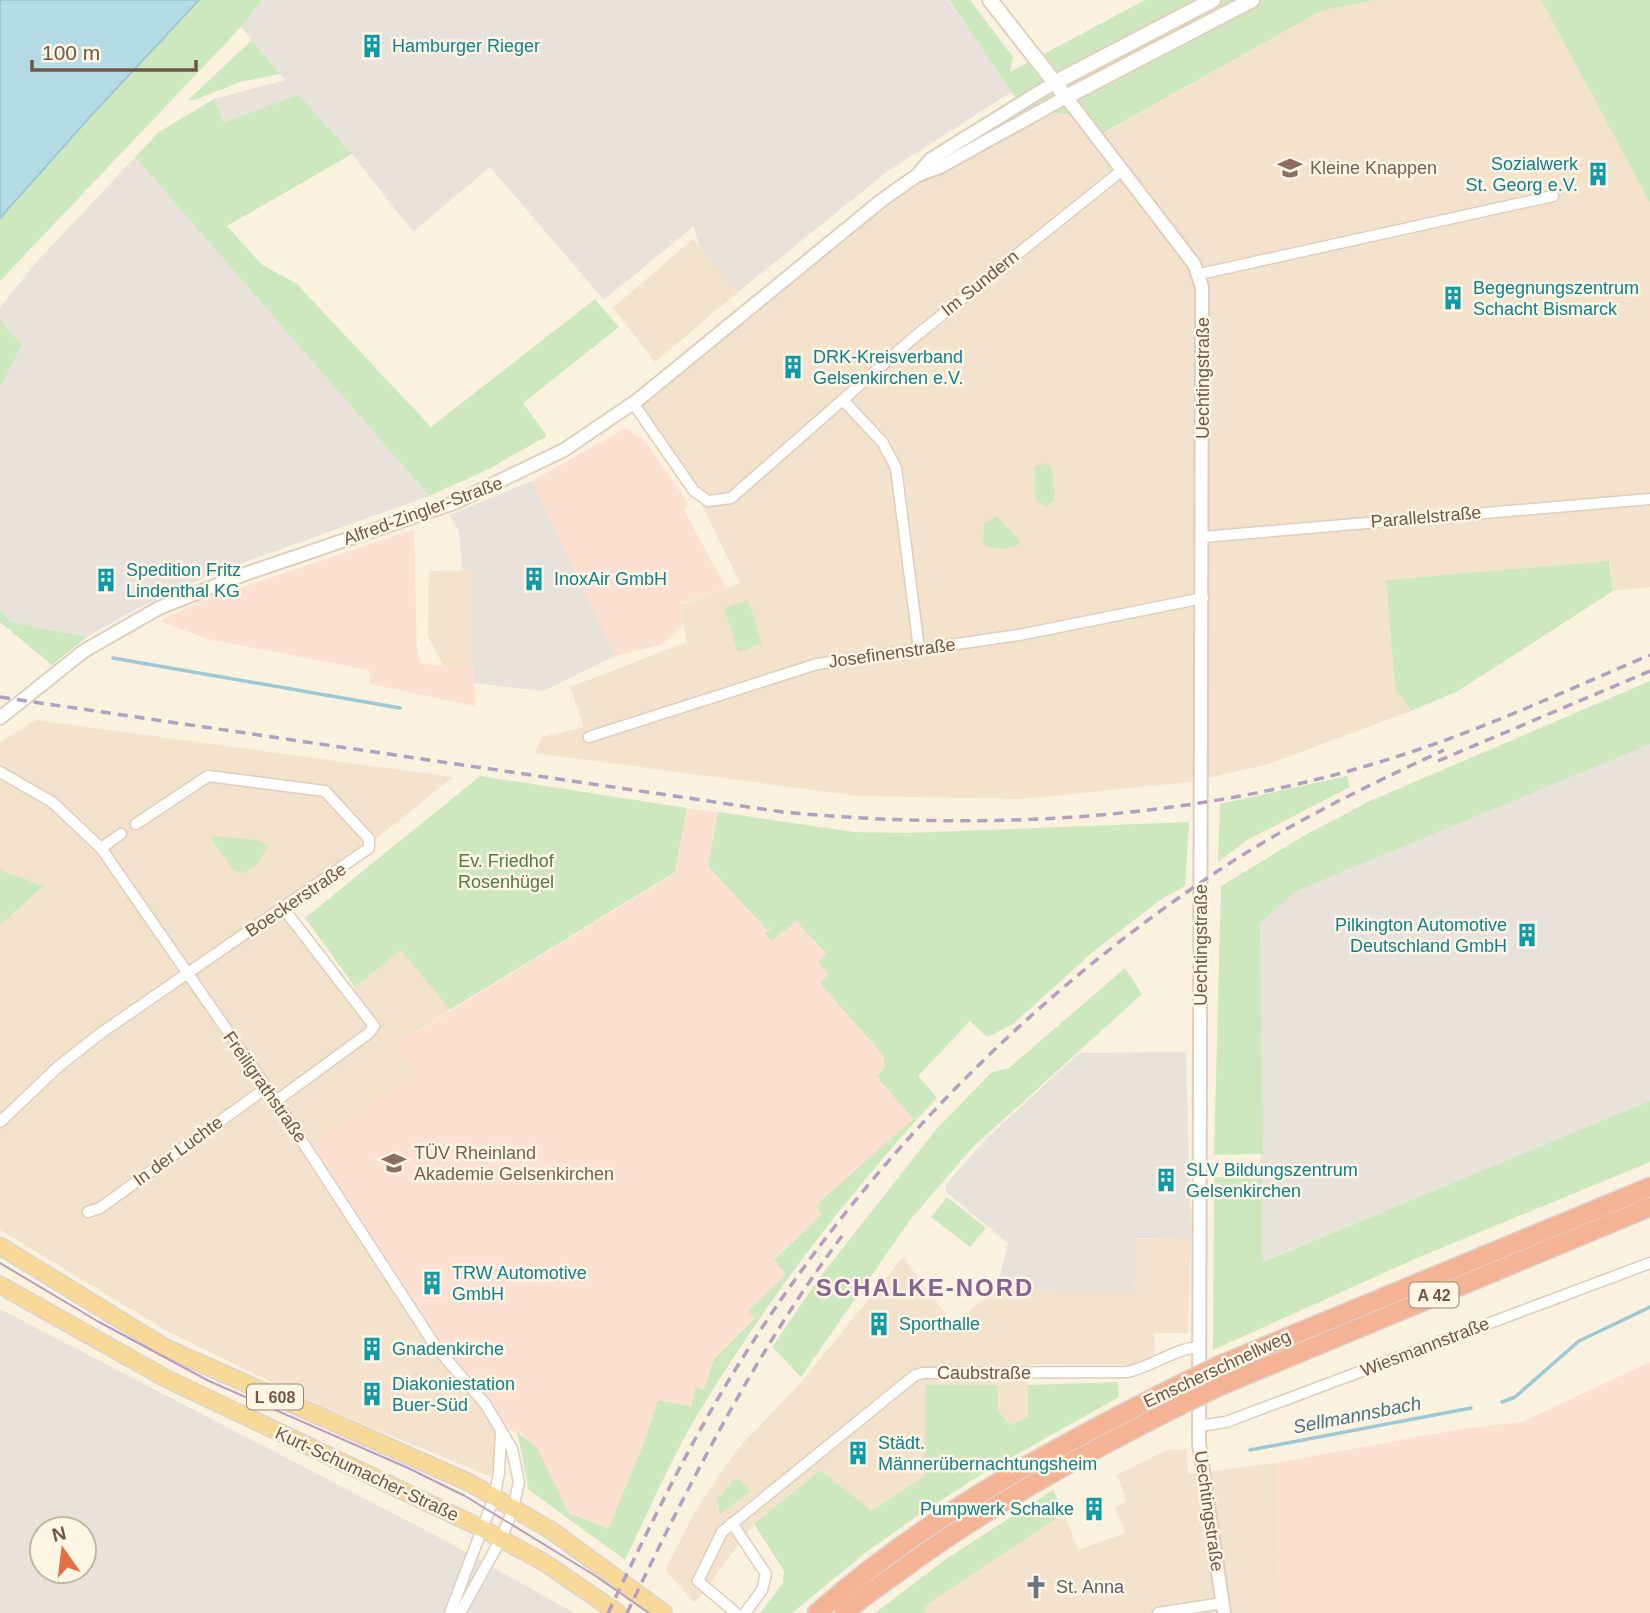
<svg xmlns="http://www.w3.org/2000/svg" width="1650" height="1613" font-family="Arial,sans-serif">
<rect width="100%" height="100%" fill="#fbf1df"/>
<!-- residential -->
<g fill="#f3e3cd">
<path d="M1374 0H1541L1650 203V587L1613 591 1610 561 1386 580 1395 689 1411 711 1266 765 1188 782 1024 799 858 796 535 753 542 737 584 727 570 687 687 642 680 605 740 583 699 499 635 404 952 141 1023 109 1077 115 1094 139 1321 11Z"/>
<path d="M693 239 738 292 655 362 613 308Z"/>
<path d="M474 570V667H444L428 636 429 571Z"/>
<path d="M36 720 453 777 395 824 282 908 348 993 401 949 450 1010 395 1045 417 1072 476 1396 499 1432 497 1475 489 1476 329 1410 169 1332 0 1230V742Z"/>
<path d="M1137 1239H1191L1188 1333H1155L1154 1355 1131 1365 1028 1364V1417L1011 1425 998 1412 927 1385 926 1476 872 1512 820 1470 754 1524 695 1603 665 1570 696 1510 736 1451 803 1380 903 1257 953 1324 997 1289 1134 1291Z"/>
<path d="M1186 1449 1188 1474 1275 1463 1280 1613H926L923 1606 951 1586 1064 1513 1078 1550 1125 1533 1115 1507 1127 1502 1117 1475 1167 1450Z"/>
</g>
<!-- commercial -->
<g fill="#fce0d2">
<path d="M625 428 646 442 688 503 684 510 726 588 680 604 683 626 661 645 615 656 532 481Z"/>
<path d="M414 529 417 651 422 664 474 667 475 706 370 684 369 670 207 639 160 621 201 601Z"/>
<path d="M687 808 718 812 708 866 732 892 789 907 842 960 883 1055 892 1094 913 1119 816 1206 823 1213 774 1259 787 1274 748 1311 755 1317 714 1359 704 1390 697 1387 691 1406 658 1400 645 1440 608 1529 569 1513 535 1446 522 1434 502 1427 437 1342 308 1146 416 1073 395 1045 675 873Z"/>
<path d="M1650 1362V1613H1280L1275 1463 1461 1429 1522 1422Z"/>
</g>
<!-- industrial -->
<g fill="#e9e2db" fill-rule="evenodd">
<path d="M262 0H948L1013 91 888 171 738 292 699 246 694 226 604 300 490 167 413 232 352 154 299 96 224 122 214 99 285 80 241 27Z"/>
<path d="M135 157 429 496 217 572 132 611 87 637 10 622 0 609V388L22 345 0 320V308L33 266Z"/>
<path d="M532 481 615 656 543 691 474 683V570L462 569 459 531 449 515Z"/>
<path d="M1650 743V1102L1261 1262 1260 924 1295 891Z"/>
<path d="M1186 1052 1191 1239 1137 1238 1134 1291 997 1289 1008 1243 946 1192V1184L987 1138 1079 1053Z"/>
<path d="M0 1309 448 1542 574 1613H0ZM42 1529H84V1571H42Z"/>
</g>
<!-- green -->
<g fill="#cde8be">
<path d="M199 0H262L241 27 0 281V218L88 119Z"/>
<path d="M949 0H970L1013 57 1010 72 1145 0H1374L1321 11 1098 136 1077 115 1023 109Z"/>
<path d="M1541 0H1650V203Z"/>
<path d="M252 40 280 74 240 82 192 101 189 99Z"/>
<path d="M299 95 352 154 227 226 262 265 296 283 431 427 595 299 619 327 523 403 547 436 487 470 429 496 135 157 159 132 214 99 224 122Z"/>
<path d="M0 320 22 345 0 388Z"/>
<path d="M1048 463 1052 471 1055 500 1047 506 1037 502 1034 488 1035 466Z"/>
<path d="M996 516 1020 541 1017 546 1003 549 987 547 983 542 984 524Z"/>
<path d="M1609 561 1613 591 1458 691 1411 711 1395 689 1386 580Z"/>
<path d="M748 600 762 644 738 652 724 608Z"/>
<path d="M0 609 10 622 87 637 52 665 0 622Z"/>
<path d="M1650 681V744L1296 891 1260 924 1263 1154 1214 1155 1221 886 1307 834 1370 801Z"/>
<path d="M480 776 687 808 675 872 450 1010 401 950 355 987 305 918Z"/>
<path d="M1347 776 1350 787 1247 840 1218 862 1220 804Z"/>
<path d="M718 812 854 832 906 833 1189 822 1185 886 1160 900 1093 952 1013 1024 987 1037 970 1021 918 1076 937 1098C848 1193 767 1300 699 1412 671 1458 649 1511 625 1560L529 1490 517 1432 536 1446 569 1513 608 1529 645 1440 658 1400 691 1406 696 1387 704 1390 714 1359 755 1318 748 1311 786 1274 774 1260 822 1214 815 1206 913 1119 877 1077 885 1066 883 1055 820 983 829 974 818 962 826 953 796 921 772 941 765 934 773 927 766 929 708 866Z"/>
<path d="M213 836 257 840 268 846 258 863 244 873 234 871 211 839Z"/>
<path d="M0 870 43 886 0 925Z"/>
<path d="M1125 968 1142 994 972 1148 910 1220 801 1377 772 1347 820 1277 938 1127 992 1072 1009 1068Z"/>
<path d="M1650 1101V1162L1417 1258 1213 1350 1214 1177H1262V1262Z"/>
<path d="M947 1197 986 1228 970 1247 931 1217Z"/>
<path d="M1118 1382 1119 1397 980 1475 917 1516 865 1553 792 1613H760L783 1583 784 1571 754 1524 820 1470 872 1511 925 1476 926 1385H998V1412L1011 1425 1028 1417V1385Z"/>
<path d="M733 1480H740L750 1491 720 1514 717 1500Z"/>
<path d="M1053 1490 1064 1513 924 1606 926 1613H875L946 1559Z"/>
</g>
<!-- water -->
<path fill="#b4dbe4" stroke="#9bc9d5" stroke-width="2" d="M0 0H199L88 119 0 218Z"/>
<g fill="none" stroke-linecap="round" stroke-linejoin="round">
<!-- stream -->
<g stroke="#9bc9d5" stroke-width="3.5">
<path d="M113 658 400 708"/>
<path d="M1502 1402 1515 1397 1579 1341 1650 1307"/>
<path d="M1250 1450 1471 1408"/>
</g>
<!-- minor casing -->
<g stroke="#dfcebb" stroke-width="13">
<g id="minor">
<path d="M1200 274 1553 196"/>
<path d="M843 400 883 443 896 468 919 649"/>
<path d="M633 403 694 491 708 501 731 498 912 339 1121 171"/>
<path d="M1203 537 1650 499"/>
<path d="M589 737 817 664 1019 635 1203 598"/>
<path d="M0 772 52 802 101 848 276 1101 436 1347 486 1405 512 1449 519 1482 513 1509 501 1539 460 1613"/>
<path d="M101 848 121 834"/>
<path d="M276 1101 369 1033 374 1026 284 909"/>
<path d="M0 1122 59 1066 101 1033 369 848V839L325 791 208 776 136 824"/>
<path d="M88 1212 100 1208 266 1088"/>
<path d="M1199 1426 1226 1422 1650 1263"/>
<path d="M732 1523 766 1574 762 1590 745 1613"/>
<path d="M450 1613 494 1498 499 1473 501 1431"/>
<path d="M736 1613 698 1581 722 1532 914 1376 922 1373 1127 1372C1152 1367 1175 1348 1200 1347"/>
<path d="M1158 1613 1223 1603"/>
</g>
</g>
<!-- tertiary casing -->
<g stroke="#dfcebb" stroke-width="16">
<g id="tertiary">
<path d="M919 173 931 159 1054 83"/>
<path d="M0 718 84 651 159 608 245 574 454 503 564 450 639 399 882 200 916 176 940 167 1066 97 1194 264 1202 287 1199 1444 1224 1613"/>
</g>
</g>
<!-- secondary casing -->
<g stroke="#e4cfb9" stroke-width="18">
<g id="secondary">
<path d="M990 0 1066 97 1252 0"/>
<path d="M1054 83 1213 0"/>
</g>
</g>
<!-- primary casing -->
<g stroke="#dad4cf" stroke-width="19">
<g id="primary">
<path d="M0 1246 166 1348 470 1483 552 1531 664 1613"/>
<path d="M0 1285 167 1379 481 1528 545 1563 618 1613"/>
</g>
</g>
<!-- motorway casing -->
<g stroke="#dad4cf" stroke-width="21">
<g id="motorway">
<path d="M1220 1365 1650 1187"/>
<path d="M1220 1386 1650 1207"/>
<path d="M817 1613C926 1516 1055 1447 1185 1382"/>
<path d="M844 1613C861 1598 881 1585 900 1571 989 1505 1086 1453 1185 1403"/>
</g>
</g>
<!-- minor -->
<use href="#minor" stroke="#fff" stroke-width="10"/>
<!-- tertiary -->
<use href="#tertiary" stroke="#fff" stroke-width="12"/>
<!-- secondary -->
<use href="#secondary" stroke="#fff" stroke-width="14"/>
<!-- primary -->
<use href="#primary" stroke="#f9d997" stroke-width="16"/>
<!-- motorway -->
<use href="#motorway" stroke="#f5b396" stroke-width="18"/>
<!-- tram -->
<path stroke="#b49fc3" stroke-width="2" d="M0 1263 99 1322 209 1381 408 1468 465 1496 594 1575 649 1613"/>
<!-- rail -->
<g stroke="#b49fc3" stroke-width="3.5" stroke-dasharray="10 7" stroke-linecap="butt">
<path d="M0 697 783 812C992 832 1204 820 1405 754 1489 727 1569 689 1650 655"/>
<path d="M1438 761 1650 671"/>
<path d="M608 1613C651 1524 693 1435 747 1351 863 1168 1021 1005 1200 883 1276 830 1360 789 1444 750"/>
<path d="M627 1613C690 1482 755 1353 842 1236"/>
</g>
<!-- motorway-bridge casing -->
<g stroke="#dad4cf" stroke-width="21" stroke-linecap="butt">
<g id="motorway-bridge">
<path d="M1185 1382 1220 1365"/>
<path d="M1185 1403 1220 1386"/>
</g>
</g>
<!-- motorway-bridge -->
<use href="#motorway-bridge" stroke="#f5b396" stroke-width="18"/>
</g>
<!-- icons -->
<defs>
<g id="building-bare" transform="scale(1.89)"><path d="M-4-6H4V6H1V3H-1V6H-4ZM-2.5-4.3h1.7v1.8h-1.7ZM.8-4.3h1.7v1.8H.8ZM-2.5-1h1.7V.8h-1.7ZM.8-1h1.7V.8H.8Z" fill="#0f9aa8" stroke="#fff5e4" stroke-width="2.5" paint-order="stroke"/></g>
<g id="school-bare" transform="scale(1.89)"><path d="M0-5L7-2L0 1L-7-2ZM-4 1L0 2.5L4 1V4Q0 6-4 4Z" fill="#8d6e63" stroke="#fff5e4" stroke-width="2.5" paint-order="stroke"/></g>
<g id="university-bare" transform="scale(1.89)"><path d="M0-5L7-2L0 1L-7-2ZM-4 1L0 2.5L4 1V4Q0 6-4 4Z" fill="#8d6e63" stroke="#fff5e4" stroke-width="2.5" paint-order="stroke"/></g>
<g id="church-bare" transform="scale(1.89)"><path d="M-1.2-6h2.4v3.5h3.3v2.4h-3.3V6h-2.4V-.1h-3.3v-2.4h3.3Z" fill="#6b7280" stroke="#fff5e4" stroke-width="2.5" paint-order="stroke"/></g>
</defs>
<g fill-rule="evenodd">
<use href="#building-bare" x="372" y="46"/>
<use href="#school-bare" x="1290" y="168"/>
<use href="#building-bare" x="1598" y="174"/>
<use href="#building-bare" x="1453" y="298"/>
<use href="#building-bare" x="793" y="367"/>
<use href="#building-bare" x="534" y="579"/>
<use href="#building-bare" x="106" y="580"/>
<use href="#building-bare" x="1527" y="935"/>
<use href="#university-bare" x="394" y="1163"/>
<use href="#building-bare" x="1166" y="1180"/>
<use href="#building-bare" x="432" y="1283"/>
<use href="#building-bare" x="879" y="1324"/>
<use href="#building-bare" x="372" y="1349"/>
<use href="#building-bare" x="372" y="1394"/>
<use href="#building-bare" x="858" y="1453"/>
<use href="#building-bare" x="1094" y="1509"/>
<use href="#church-bare" x="1036" y="1587"/>
</g>
<g text-anchor="middle" dominant-baseline="central" stroke-width="5" stroke-linejoin="round" paint-order="stroke">
<!-- shield labels -->
<g fill="#fff5e4" stroke="#9b8777" stroke-width="2">
<rect x="1409.5" y="1282.5" width="49" height="25" rx="5"/>
<rect x="247" y="1384.5" width="56" height="25" rx="5"/>
</g>
<g font-size="16" font-weight="bold" fill="#705848">
<text x="1434" y="1295">A 42</text>
<text x="275" y="1397">L 608</text>
</g>
<!-- culture labels -->
<g font-size="18" fill="#0d838f" stroke="#fff5e4" text-anchor="start">
<text x="392" y="46">Hamburger Rieger</text>
<text x="1578" y="164" text-anchor="end">Sozialwerk<tspan x="1578" dy="21">St. Georg e.V.</tspan></text>
<text x="1473" y="288">Begegnungszentrum<tspan x="1473" dy="21">Schacht Bismarck</tspan></text>
<text x="813" y="357">DRK-Kreisverband<tspan x="813" dy="21">Gelsenkirchen e.V.</tspan></text>
<text x="126" y="570">Spedition Fritz<tspan x="126" dy="21">Lindenthal KG</tspan></text>
<text x="554" y="579">InoxAir GmbH</text>
<text x="1507" y="925" text-anchor="end">Pilkington Automotive<tspan x="1507" dy="21">Deutschland GmbH</tspan></text>
<text x="1186" y="1170">SLV Bildungszentrum<tspan x="1186" dy="21">Gelsenkirchen</tspan></text>
<text x="452" y="1273">TRW Automotive<tspan x="452" dy="21">GmbH</tspan></text>
<text x="899" y="1324">Sporthalle</text>
<text x="392" y="1349">Gnadenkirche</text>
<text x="392" y="1384">Diakoniestation<tspan x="392" dy="21">Buer-Süd</tspan></text>
<text x="878" y="1443">Städt.<tspan x="878" dy="21">Männerübernachtungsheim</tspan></text>
<text x="1074" y="1509" text-anchor="end">Pumpwerk Schalke</text>
</g>
<!-- education labels -->
<g font-size="18" fill="#785e54" stroke="#fff5e4" text-anchor="start">
<text x="1310" y="168">Kleine Knappen</text>
<text x="414" y="1153">TÜV Rheinland<tspan x="414" dy="21">Akademie Gelsenkirchen</tspan></text>
</g>
<!-- street labels -->
<g font-size="18" fill="#705848" stroke="#fff5e4">
<text transform="translate(980 283) rotate(-39)">Im Sundern</text>
<text transform="translate(1203 378) rotate(-90)">Uechtingstraße</text>
<text transform="translate(423 511) rotate(-20)">Alfred-Zingler-Straße</text>
<text transform="translate(1426 517) rotate(-5)">Parallelstraße</text>
<text transform="translate(892 653) rotate(-8)">Josefinenstraße</text>
<text transform="translate(296 900) rotate(-34)">Boeckerstraße</text>
<text transform="translate(1201 945) rotate(-90)">Uechtingstraße</text>
<text transform="translate(265 1087) rotate(55)">Freiligrathstraße</text>
<text transform="translate(178 1151) rotate(-36)">In der Luchte</text>
<text transform="translate(1425 1347) rotate(-21)">Wiesmannstraße</text>
<text transform="translate(1217 1369) rotate(-25)">Emscherschnellweg</text>
<text x="984" y="1373">Caubstraße</text>
<text transform="translate(367 1474) rotate(25)">Kurt-Schumacher-Straße</text>
<text transform="translate(1209 1511) rotate(82)">Uechtingstraße</text>
</g>
<!-- park labels -->
<g font-size="18" fill="#517c42" stroke="#fff5e4">
<text x="506" y="861">Ev. Friedhof<tspan x="506" dy="21">Rosenhügel</tspan></text>
</g>
<!-- worship labels -->
<g font-size="18" fill="#5b616d" stroke="#fff5e4" text-anchor="start">
<text x="1056" y="1587">St. Anna</text>
</g>
<!-- water labels -->
<g font-size="19" font-style="italic" fill="#427684" stroke="#fff5e4">
<text transform="translate(1357 1415) rotate(-11)">Sellmannsbach</text>
</g>
<!-- district labels -->
<g font-size="24" font-weight="bold" letter-spacing="2" fill="#866394" stroke="#fff5e4">
<text x="925" y="1287">SCHALKE-NORD</text>
</g>
</g>
<!-- north arrow -->
<g transform="translate(63 1550) rotate(346)"><circle r="33" fill="#fff5e4" stroke="#c6b6a6" stroke-width="2"/>
<path d="M0-5L12 26L0 18L-12 26Z" fill="#e46f45"/>
<text y="-10" font-size="19" font-weight="bold" text-anchor="middle" fill="#705848">N</text>
</g>
<!-- scale -->
<path d="M32 60v10h164v-10" fill="none" stroke="#705848" stroke-width="3.5"/>
<text x="42" y="60" font-size="21" fill="#705848" stroke="#fff5e4" stroke-width="5" paint-order="stroke">100 m</text>
</svg>
